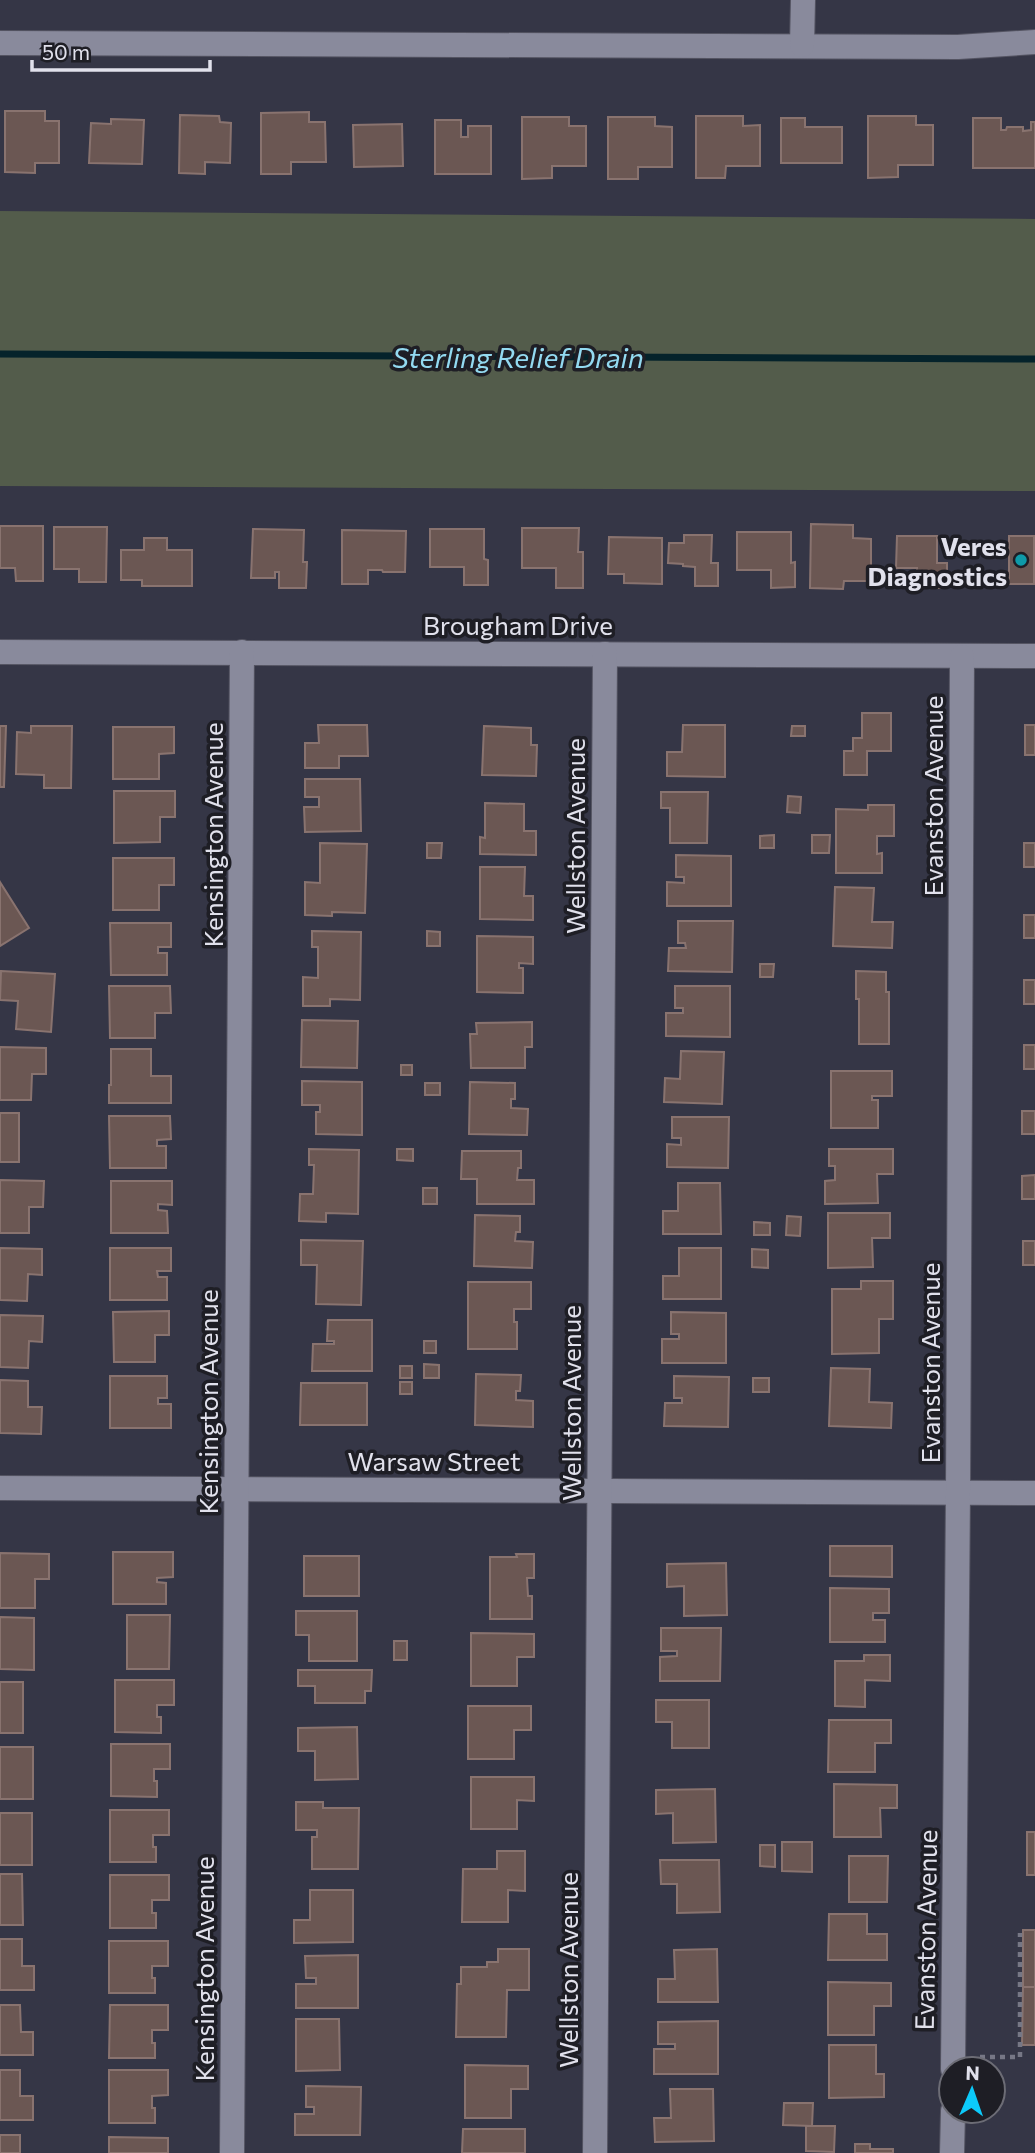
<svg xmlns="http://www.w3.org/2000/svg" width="1035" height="2153" font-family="Commissioner,sans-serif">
<rect width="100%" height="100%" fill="#353646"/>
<!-- green -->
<path fill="#535c4b" d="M0 211 1035 219V491L0 486Z"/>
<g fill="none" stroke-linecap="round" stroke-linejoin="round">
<!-- stream -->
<path stroke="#05232b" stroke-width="7" d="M0 354 1035 359"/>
</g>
<!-- building -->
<g fill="#6b5753" stroke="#89736f" stroke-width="2">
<path d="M5 111H45V121H59V163H35V173L5 172Z"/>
<path d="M309 112V122H325L326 162H291V174H261V113Z"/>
<path d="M180 115 219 116 220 122 231 123 230 163 205 162V174L179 173Z"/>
<path d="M696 116H743V126L760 125V166H726L725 178H696Z"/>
<path d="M868 116H916V125H933V165H898V177L868 178Z"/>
<path d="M522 117H569V126H586V166H552V178L522 179Z"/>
<path d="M608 117H655V126L672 127V167H638V179H608Z"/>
<path d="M781 118H805V127H842V163H781Z"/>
<path d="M973 118H1001V130H1006L1007 127H1023V131L1031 130V122H1035V168H973Z"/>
<path d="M111 119 144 120 142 164 89 163 91 123 111 124Z"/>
<path d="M435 120H461V137H468V126H491V174H435Z"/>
<path d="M402 124 403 166 354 167 353 125Z"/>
<path d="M811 524 853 525V538L871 539V581H844L843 589 810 588Z"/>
<path d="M0 526H43V581H16L15 568H0Z"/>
<path d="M54 527H107L106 582H79V569H54Z"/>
<path d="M522 528H579L578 552H583V588H556V568H522Z"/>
<path d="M253 529 304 530 303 562H307L306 588H279V572H275V578H251Z"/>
<path d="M430 529H484V559L488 560V585H464V567H430Z"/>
<path d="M342 530 406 531 405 572H383L382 570H368V584H342Z"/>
<path d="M737 532H791V563L795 562V587L771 588V570H737Z"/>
<path d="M684 535H712L711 563H718V586H695V567L683 566V564L668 563 669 543H684Z"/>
<path d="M897 536H937V563H947V588H917V568H896Z"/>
<rect x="1009" y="536" width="25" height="48"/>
<rect x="1034" y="536" width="1" height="48"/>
<path d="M609 537 662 538V584L624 583V574H608Z"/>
<path d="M144 538H167V550H192V586H142V580H121V550H144Z"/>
<path d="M862 713H891V751H867V775H844V751H853V738H862Z"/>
<path d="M318 725H367L368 756H339V768H305V743H319Z"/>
<path d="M683 725H725V777L667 776V752H682Z"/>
<rect x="1025" y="725" width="10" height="30"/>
<path d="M0 726H6L4 787H0Z"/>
<path d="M31 726H72L71 788H44V775L16 774 17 732 31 733Z"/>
<path d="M484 726 531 728V745H537L536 776 482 775Z"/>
<path d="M792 726H805V736H791Z"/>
<path d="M113 727H174V753L159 754V779H113Z"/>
<path d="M305 779H360L361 831 305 832 304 807H319V797H305Z"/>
<path d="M114 791H175V817H160V842L114 843Z"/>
<path d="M661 792H708L707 843H670V808H661Z"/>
<path d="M788 796 801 797 800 813 787 812Z"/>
<path d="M485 803 524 804V831H536V855L480 854V837L485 838Z"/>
<path d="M868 805H894V836H877V854L882 853V873H836V809L868 810Z"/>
<path d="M774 835V848H760V836Z"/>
<path d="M812 835H830L829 853H812Z"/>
<path d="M320 843 367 844 365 913 332 912V916L305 915V882L320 883Z"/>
<path d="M427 843H442L441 858H427Z"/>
<rect x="1024" y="843" width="11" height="24"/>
<path d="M676 855 731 856V906H667V882L684 883V877H676Z"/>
<path d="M113 858H174V885H159V910H113Z"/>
<path d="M480 867H525L524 896H533V920L480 919Z"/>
<path d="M0 882 29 928 0 946Z"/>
<path d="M835 887 874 888 872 922H893L892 948 833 946Z"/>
<rect x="1024" y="915" width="11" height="23"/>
<path d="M678 921H733L732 972 668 971 669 948H686L685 943H678Z"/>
<path d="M110 923H171V947H158V953H167V975H111Z"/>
<path d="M312 931 361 932 360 1000 330 999V1006H303V977L318 978V947H312Z"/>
<path d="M427 931 440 932V946H427Z"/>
<path d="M477 936 533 937V964L519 963V968H523V993L477 992Z"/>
<path d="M760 964H774L773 977H760Z"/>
<path d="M1 971 55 974 51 1032 16 1029 18 1001 0 1000Z"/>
<path d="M856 971 886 972V992H889V1044H859V999H856Z"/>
<rect x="1024" y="980" width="11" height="24"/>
<path d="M109 986H170L171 1013H155V1038H110Z"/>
<path d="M675 986H730V1037L666 1036V1013H683V1008H675Z"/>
<path d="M302 1020 358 1021 357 1068 301 1067Z"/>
<path d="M532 1022V1047H525V1068H471L470 1034H477L476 1023Z"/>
<rect x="1024" y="1045" width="11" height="24"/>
<path d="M0 1047 46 1048V1074H32L31 1100H0Z"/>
<path d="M111 1049H151V1076H171V1103H109V1085H111Z"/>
<path d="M681 1051 724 1052 722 1104 664 1102 665 1078 680 1079Z"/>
<rect x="401" y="1065" width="11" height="10"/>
<path d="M831 1071H892V1096H872V1100H878V1128H831Z"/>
<path d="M302 1081 362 1082V1135L316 1134V1112H320V1105H302Z"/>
<path d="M470 1082 515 1083V1099H511V1108L528 1109 527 1135 469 1134Z"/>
<rect x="425" y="1083" width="15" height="12"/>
<rect x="1022" y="1111" width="13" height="23"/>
<rect x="0" y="1113" width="19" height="49"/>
<path d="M109 1116H170L171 1139 157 1140V1146H166V1168H110Z"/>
<path d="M672 1117H729L728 1168 667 1167V1144L681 1145V1138H672Z"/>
<path d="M309 1149 359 1150 358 1214 326 1213V1222L299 1221 300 1194H313L314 1165H309Z"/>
<path d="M397 1149H413V1161L397 1160Z"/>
<path d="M829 1149H893V1174H877L878 1203 825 1204V1181L835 1180V1166H829Z"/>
<path d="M462 1151H521V1168H518L517 1180H534V1204H477V1179H461Z"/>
<path d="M1035 1175V1199H1022V1176Z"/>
<path d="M0 1180 44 1181 43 1207H29V1233H0Z"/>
<path d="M111 1181H172V1205L158 1204V1210L167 1211 168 1233H111Z"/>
<path d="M678 1183H720L721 1234H663V1211H678Z"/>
<rect x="423" y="1188" width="14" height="16"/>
<path d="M828 1213H890V1238H872L873 1267 828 1268Z"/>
<path d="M475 1215 520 1216V1232H516L515 1241 533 1242 532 1268 474 1266Z"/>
<path d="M787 1216 801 1217 800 1236 786 1235Z"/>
<path d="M754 1222 770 1223V1235H754Z"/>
<path d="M301 1240 363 1241 361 1305 316 1304 317 1265H301Z"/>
<rect x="1023" y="1241" width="12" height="24"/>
<path d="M0 1248 42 1249V1275L28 1274 27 1301 0 1300Z"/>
<path d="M110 1248H171V1271H157L158 1277H167V1300H110Z"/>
<path d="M679 1248H721V1299H663V1276H679Z"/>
<path d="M752 1249 768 1250V1268L752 1267Z"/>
<path d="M861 1281H893V1319H879V1353L832 1354V1289H861Z"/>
<path d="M468 1282H531V1309H514V1322H517V1349H468Z"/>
<path d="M169 1311V1335H155V1362H114L113 1312Z"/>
<path d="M671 1312 726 1313V1363H662V1339H679V1334H671Z"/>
<path d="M0 1315 43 1316 42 1342 29 1341 28 1368 0 1367Z"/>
<path d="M328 1320H372V1371H312L313 1344H334V1341H327Z"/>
<rect x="424" y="1341" width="12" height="12"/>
<path d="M424 1364 439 1365V1378H424Z"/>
<rect x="400" y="1366" width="12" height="12"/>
<path d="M831 1368 870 1369 869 1402 892 1403 891 1428 829 1426Z"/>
<path d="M476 1374 521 1375 520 1391H516V1400L533 1401V1427L475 1425Z"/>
<path d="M110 1376H167V1398H158V1404H171V1428H110Z"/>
<path d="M674 1376 729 1377 728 1427 664 1426 665 1403H682V1398H674Z"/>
<rect x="753" y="1378" width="16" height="14"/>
<path d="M0 1380 28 1381V1407H42L41 1434 0 1433Z"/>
<rect x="400" y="1382" width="12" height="12"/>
<path d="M301 1383H367V1425H300Z"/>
<path d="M830 1546H892V1577L830 1576Z"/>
<path d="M113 1552H173V1577L157 1578V1582L166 1583V1604H113Z"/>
<path d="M0 1553 49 1554V1579H35V1608H0Z"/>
<path d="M516 1554H534V1578H527L528 1596H532V1619H490V1557H517Z"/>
<rect x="304" y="1556" width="55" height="40"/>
<path d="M726 1563 727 1615 684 1616V1586L667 1587V1564Z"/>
<path d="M830 1588 889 1589V1613H873V1620H885V1642H830Z"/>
<path d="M296 1611H357V1661H309V1635H296Z"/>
<path d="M127 1615H170L169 1669H127Z"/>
<path d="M0 1617 34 1618V1670L0 1669Z"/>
<path d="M661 1628H721L720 1681H660V1657L677 1656V1651H661Z"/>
<path d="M471 1633 534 1634V1657H517V1686H471Z"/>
<rect x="394" y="1641" width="13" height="19"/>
<path d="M864 1655H890V1681L865 1680V1707L835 1706V1661H864Z"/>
<path d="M298 1670H372L371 1691H365V1703H315V1686H298Z"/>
<path d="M115 1680H174V1705H157V1717H161V1733L115 1732Z"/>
<rect x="0" y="1682" width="23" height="51"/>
<path d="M656 1700H709V1748H672V1722H656Z"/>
<path d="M468 1706H531V1730H514V1759H468Z"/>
<path d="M829 1720H891V1743H875V1772H828Z"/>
<path d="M357 1727 358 1779 315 1780V1751H298V1728Z"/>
<path d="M111 1744H170V1769H154V1781H157V1797L111 1796Z"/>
<rect x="0" y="1747" width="33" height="52"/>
<path d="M471 1777H534V1801L517 1800V1829H471Z"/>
<path d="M834 1784 897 1785V1808H880L881 1837H834Z"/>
<path d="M715 1789 716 1842 673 1843V1813L656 1814V1790Z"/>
<path d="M296 1802H323V1808H359L358 1869H312V1837H317V1830H296Z"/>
<path d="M110 1810H169V1835H153V1847H156V1862H110Z"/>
<rect x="0" y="1813" width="32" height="52"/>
<rect x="1027" y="1832" width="8" height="43"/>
<path d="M782 1842H812V1872L782 1871Z"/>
<path d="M760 1845H775V1867L760 1866Z"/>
<path d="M497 1851H525V1891L508 1890V1922H462L463 1869H497Z"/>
<path d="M849 1856H888L887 1902H849Z"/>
<path d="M660 1860H719L720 1912 677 1913V1884H661Z"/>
<path d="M0 1874H22L23 1925H0Z"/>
<path d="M110 1875H169V1900H152V1913H156V1928H110Z"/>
<path d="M310 1890H353V1942L294 1943V1920H310Z"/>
<path d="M829 1914H867V1934H887V1960H828Z"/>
<rect x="1023" y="1930" width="12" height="57"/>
<path d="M0 1939H22V1966H34V1990H0Z"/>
<path d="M109 1941H168V1966H152V1978H155V1993H109Z"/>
<path d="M498 1949H529V1990H507L506 2037H456L457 1984H461V1967H487V1962H498Z"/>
<path d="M717 1949 718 2002H658V1979H675L674 1950Z"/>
<path d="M358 1955V2008H296V1984H316V1978H306L305 1956Z"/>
<path d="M828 1982 891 1983V2006H874V2035H828Z"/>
<path d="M1023 1987H1035V2045H1022Z"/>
<path d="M0 2005H20L21 2032H33V2055H0Z"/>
<path d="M110 2005H168V2030H152V2043H155V2058H109Z"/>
<path d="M296 2019H339L340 2070 296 2071Z"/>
<path d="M718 2021V2074H654V2049H675V2044H658V2022Z"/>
<path d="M829 2045H876V2074H884V2097L829 2098Z"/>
<path d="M465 2065 528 2066V2089H511V2118H465Z"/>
<path d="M0 2070H20V2096H33V2120H0Z"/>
<path d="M109 2070H168V2095L152 2096V2108H155V2123H109Z"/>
<path d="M306 2086 361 2087 360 2135H295V2114H314V2107H306Z"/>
<path d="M670 2089H713L714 2141 655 2142 654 2118H671Z"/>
<path d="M784 2103H813L812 2126 783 2125Z"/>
<path d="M806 2126H835L834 2152 806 2151Z"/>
<path d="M463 2129H525V2153H462Z"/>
<rect x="0" y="2135" width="20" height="18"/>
<path d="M109 2137 168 2138V2153H109Z"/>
<path d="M855 2144H870V2149H893V2153H855Z"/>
</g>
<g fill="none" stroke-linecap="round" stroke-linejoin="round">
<!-- minor casing -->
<g stroke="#545462" stroke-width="26">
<g id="minor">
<path d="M0 43 958 47 1035 42"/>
<path d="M802 45 803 0"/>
<path d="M0 652 1035 656"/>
<path d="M0 1488 1035 1493"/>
<path d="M953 2069 958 1493 962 657"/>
<path d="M232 2153 242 652"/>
<path d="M595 2153 605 654"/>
<path d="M952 2153 953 2111"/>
</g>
</g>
<!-- path -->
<path stroke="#767785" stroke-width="4.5" stroke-dasharray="5 5" stroke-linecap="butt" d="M980 2057H1020V1933"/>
<!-- minor -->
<use href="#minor" stroke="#898a9c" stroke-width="24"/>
</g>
<!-- markers -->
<circle fill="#0f9aa8" stroke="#1e1e25" stroke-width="2.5" cx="1021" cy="560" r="7"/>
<g text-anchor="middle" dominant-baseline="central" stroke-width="7" stroke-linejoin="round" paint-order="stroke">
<!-- poi labels -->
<g font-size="26" font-weight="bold" fill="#e1e1ec" stroke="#1e1e25" text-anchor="end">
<text x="1007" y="545">Veres<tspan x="1007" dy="30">Diagnostics</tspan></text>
</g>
<!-- street labels -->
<g font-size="26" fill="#e1e1ec" stroke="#1e1e25">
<text x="518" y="624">Brougham Drive</text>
<text transform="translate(932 796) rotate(-90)">Evanston Avenue</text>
<text transform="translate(212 835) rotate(-90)">Kensington Avenue</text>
<text transform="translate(574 836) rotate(-90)">Wellston Avenue</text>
<text transform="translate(929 1363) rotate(-90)">Evanston Avenue</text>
<text transform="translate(207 1402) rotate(-90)">Kensington Avenue</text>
<text transform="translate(570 1403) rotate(-90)">Wellston Avenue</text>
<text x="434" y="1460">Warsaw Street</text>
<text transform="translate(925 1930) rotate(-89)">Evanston Avenue</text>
<text transform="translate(203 1969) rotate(-90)">Kensington Avenue</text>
<text transform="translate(567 1970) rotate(-90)">Wellston Avenue</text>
</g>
<!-- water labels -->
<g font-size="28" font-style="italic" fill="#93daf1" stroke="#1e1e25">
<text x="518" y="357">Sterling Relief Drain</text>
</g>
</g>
<!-- north arrow -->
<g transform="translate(972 2090) rotate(2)"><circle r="33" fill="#1e1e25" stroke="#6c6c75" stroke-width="2"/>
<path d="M0-5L12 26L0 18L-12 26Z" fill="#0ccafa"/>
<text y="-10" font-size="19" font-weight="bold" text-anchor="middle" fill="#e1e1ec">N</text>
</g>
<!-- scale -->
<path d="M32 60v10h178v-10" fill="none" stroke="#e1e1ec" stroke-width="3.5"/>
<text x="42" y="60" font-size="21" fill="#e1e1ec" stroke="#1e1e25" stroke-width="5" paint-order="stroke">50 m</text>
</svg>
